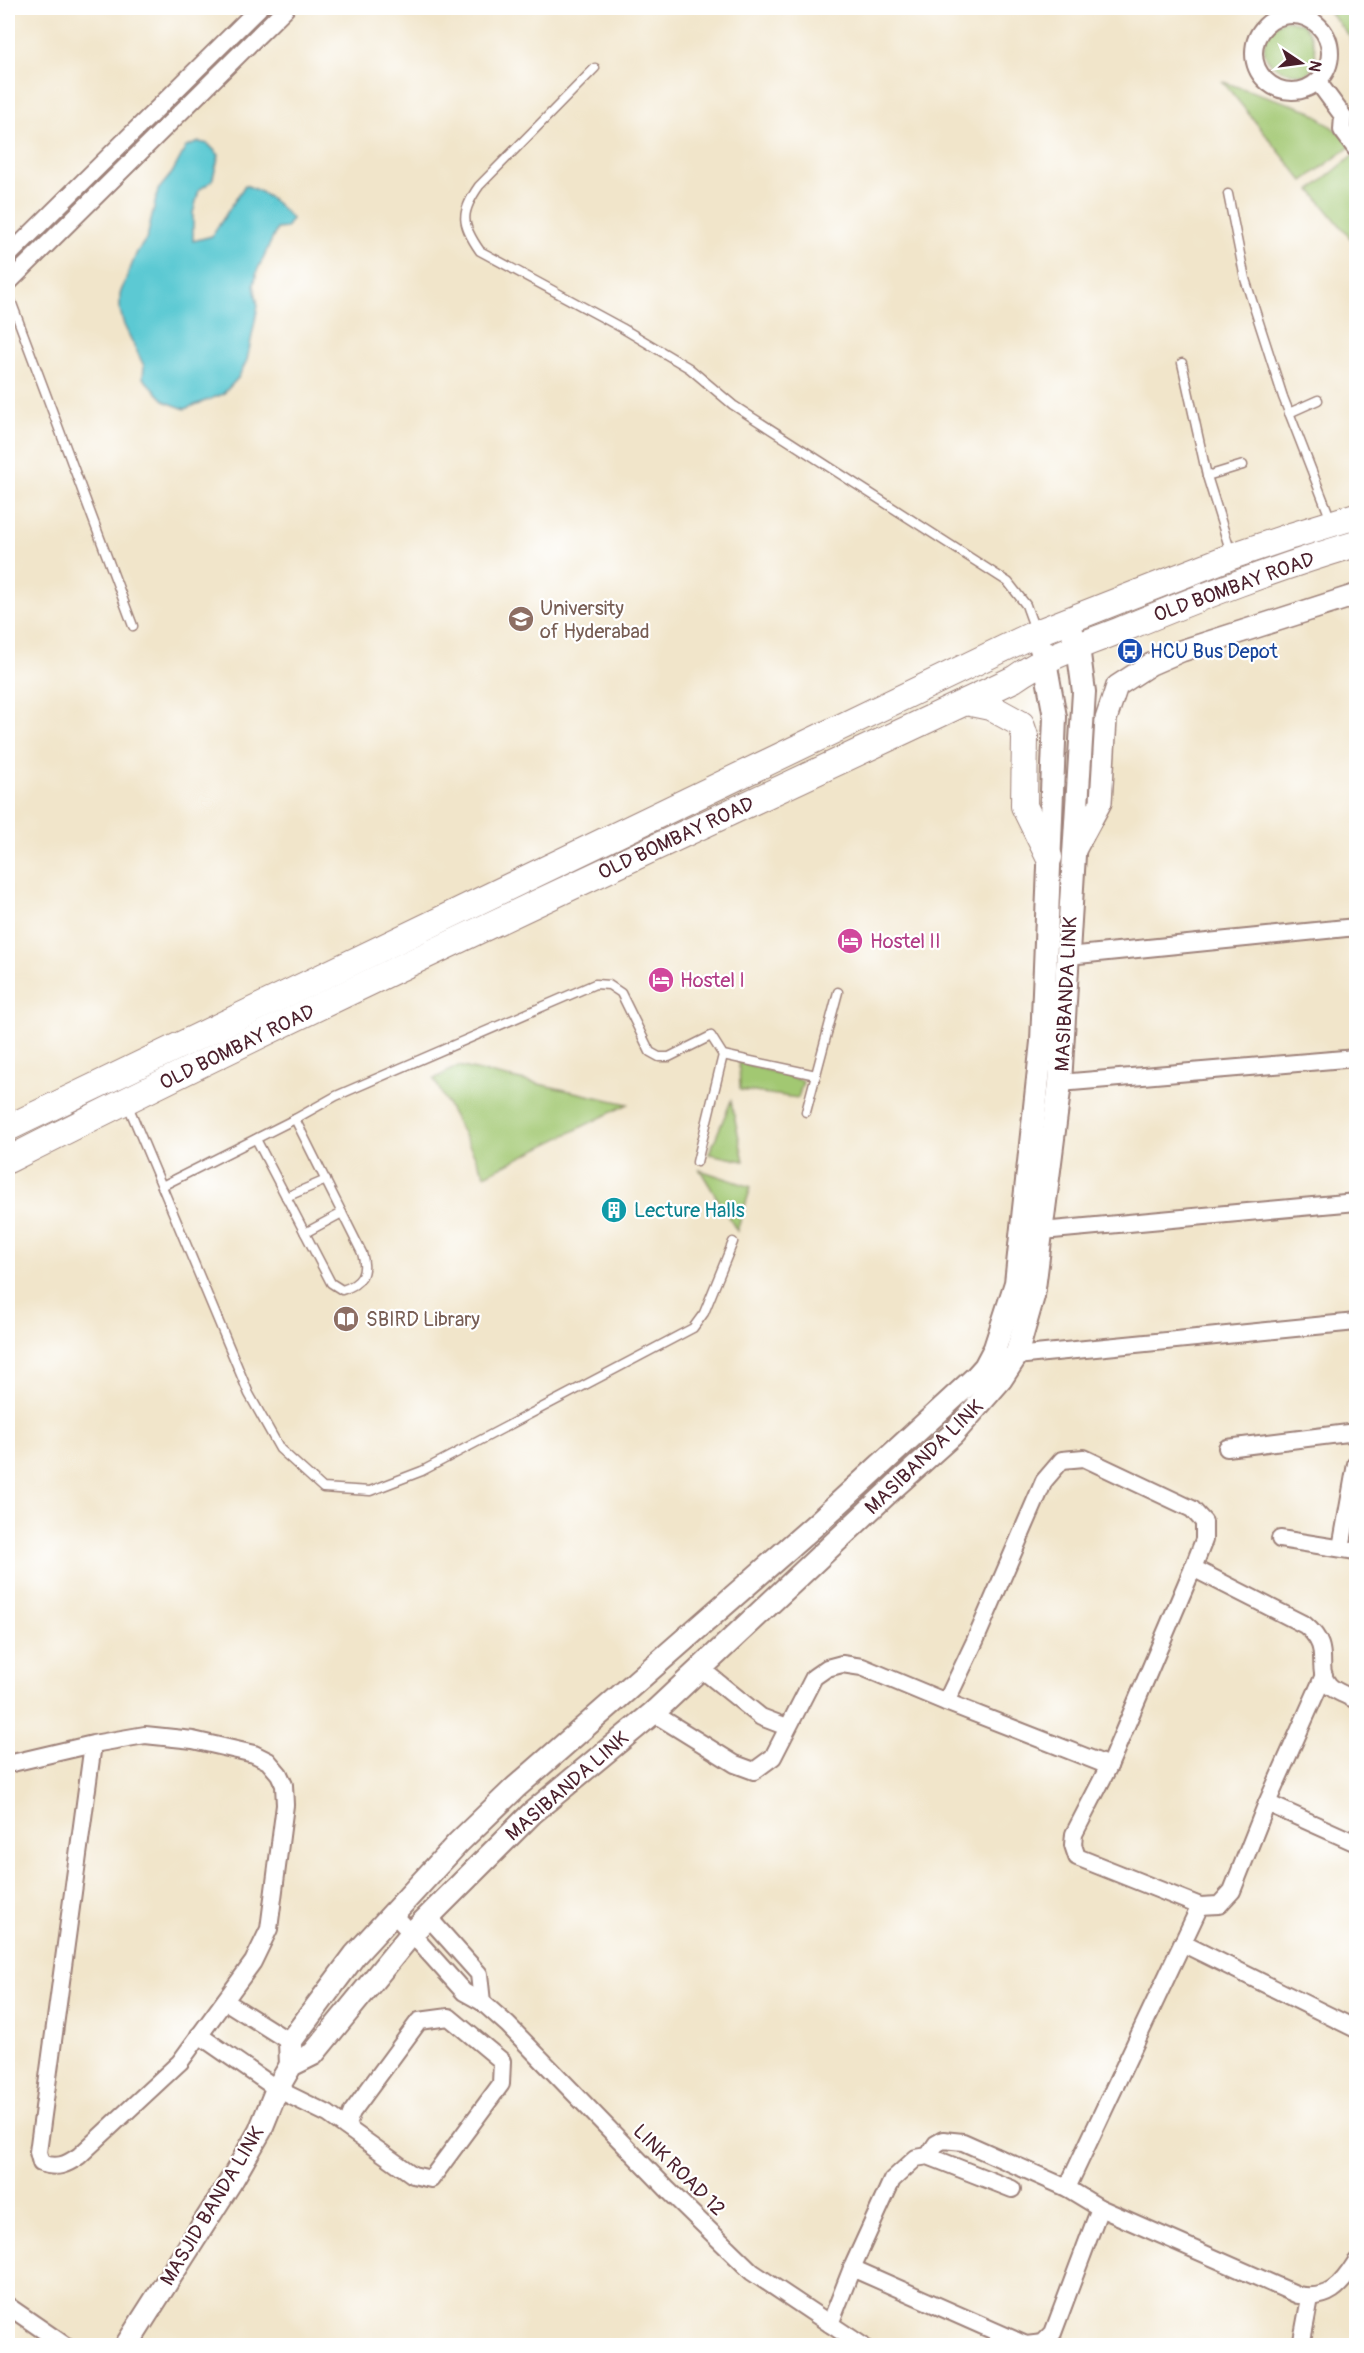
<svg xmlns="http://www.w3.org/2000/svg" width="1364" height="2353" font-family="Pangolin,sans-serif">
<rect width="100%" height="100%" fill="#fff"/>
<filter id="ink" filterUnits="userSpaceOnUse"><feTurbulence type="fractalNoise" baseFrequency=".0167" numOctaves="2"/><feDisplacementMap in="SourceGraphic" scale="12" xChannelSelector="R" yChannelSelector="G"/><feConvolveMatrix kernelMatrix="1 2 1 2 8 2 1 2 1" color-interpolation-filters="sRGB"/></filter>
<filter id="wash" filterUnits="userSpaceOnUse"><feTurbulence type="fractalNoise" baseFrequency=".008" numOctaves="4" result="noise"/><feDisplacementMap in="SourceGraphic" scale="24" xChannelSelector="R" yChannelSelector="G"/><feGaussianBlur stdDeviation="1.35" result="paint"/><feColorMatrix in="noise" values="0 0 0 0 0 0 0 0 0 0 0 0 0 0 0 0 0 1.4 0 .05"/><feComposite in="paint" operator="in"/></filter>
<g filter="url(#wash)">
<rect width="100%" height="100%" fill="#f1e5ca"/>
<!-- green -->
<g fill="#a2c872" stroke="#76744e" stroke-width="1.5">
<path d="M1326 8H1356V68L1350 37Z"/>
<path d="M1285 20 1302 23C1315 38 1323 62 1305 75 1294 74 1282 72 1273 65 1256 51 1266 27 1285 20Z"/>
<path d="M1223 82 1309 110 1354 144 1303 181Z"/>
<path d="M1356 153V245L1311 190Z"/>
<path d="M739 1062 803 1081 798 1098 740 1090Z"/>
<path d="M458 1066 628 1104 485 1175 434 1079Z"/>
<path d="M731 1101 744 1161 709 1154Z"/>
<path d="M700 1170 751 1187 737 1231Z"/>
</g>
<!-- water -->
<path fill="#5cc9d3" stroke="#53747f" stroke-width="1.5" d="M199 142 208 144 219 155 212 181 199 190 193 213V241L212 236 245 185C265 192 278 203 292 219L286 228 277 229 257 271 254 285 258 306 247 360 238 378 223 394 185 409 166 402 143 378 144 366 124 325 120 310V294L137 252 147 238 158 190 172 173 186 147Z"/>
</g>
<g filter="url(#ink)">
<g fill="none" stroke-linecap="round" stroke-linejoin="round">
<!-- service casing -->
<g stroke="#9e827a" stroke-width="11">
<g id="service">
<path d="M595 68 479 186C460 213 461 224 480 251L622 328 689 368 733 405 1008 582 1026 605 1035 630"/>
<path d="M1228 194 1245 279 1283 397 1331 520"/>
<path d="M8 293 133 626"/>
<path d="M1182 363 1207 476 1231 553"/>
<path d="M1289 413 1318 400"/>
<path d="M1207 476 1243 465"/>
<path d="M127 1103 249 1394 280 1449 323 1488 370 1491 422 1471 693 1328 704 1313 733 1242"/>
<path d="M806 1112 838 992"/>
<path d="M256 1139 331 1283 342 1290C362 1284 368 1273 362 1253L295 1119"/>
<path d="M697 1162 723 1055"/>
<path d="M162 1186 295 1119 336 1096 595 984 609 985 621 993 650 1052 659 1057H669L711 1036 723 1055 816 1075"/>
<path d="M286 1197 326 1180"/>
<path d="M305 1233 342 1213"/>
</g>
</g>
<!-- minor casing -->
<g stroke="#9e827a" stroke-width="20">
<g id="minor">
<circle cx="1292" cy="53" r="38"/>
<path d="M1318 82 1343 116 1342 130 1356 149"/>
<path d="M8 256 259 8"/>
<path d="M8 283 286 8"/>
<path d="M1068 956 1356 927"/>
<path d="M1060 1083 1356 1058"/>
<path d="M1042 1231 1356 1202"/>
<path d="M1005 1357 1356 1322"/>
<path d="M1227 1448 1356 1432"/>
<path d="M1280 1539 1356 1551"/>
<path d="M1341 1548 1356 1464"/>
<path d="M700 1668 761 1717 787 1727"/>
<path d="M946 1702 975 1641 1044 1481 1062 1460 1084 1458 1192 1509 1204 1522V1540L1193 1568 1305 1625C1334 1649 1314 1666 1328 1684 1333 1691 1348 1696 1356 1700"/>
<path d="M653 1713 735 1764 754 1771 773 1757 814 1677 827 1668 842 1664 862 1667 946 1702 1109 1766 1074 1834 1073 1845 1077 1857 1200 1906 1219 1905 1232 1891 1267 1803 1324 1675"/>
<path d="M8 1764 93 1744 145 1735 193 1740 254 1754 268 1761 279 1774 284 1785 285 1805 269 1929 253 1962 180 2062 79 2156C66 2165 57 2169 41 2163L38 2152 93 1744"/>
<path d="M1109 1766 1193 1568"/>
<path d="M1267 1803 1356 1843"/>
<path d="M392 1912 464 1992 482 2002 508 2025 668 2190 752 2272 863 2346"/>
<path d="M428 1917 479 1974 482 2002"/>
<path d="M1182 1943 1356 2029"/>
<path d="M225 2001 290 2042"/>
<path d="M199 2035 277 2089 328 2114 413 2175 431 2179 501 2084 502 2061 449 2017 419 2021 352 2112 346 2127"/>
<path d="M928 2156 936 2144 943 2140 963 2142 1067 2188 1100 2208 1298 2295C1328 2301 1341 2286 1356 2262"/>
<path d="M1067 2188 1200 1906"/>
<path d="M852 2268 1026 2345 1043 2343 1053 2333 1100 2208"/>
<path d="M8 2306 66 2346"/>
<path d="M830 2324 852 2268 892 2180 916 2158 928 2156 1012 2189"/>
<path d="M1301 2346 1310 2298"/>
</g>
</g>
<!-- tertiary casing -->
<g stroke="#9e827a" stroke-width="24">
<path id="tertiary" d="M1074 852 1101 802 1106 719 1117 686 1151 664 1181 651 1356 595"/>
</g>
<!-- secondary casing -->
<g stroke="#9e827a" stroke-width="26">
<g id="secondary">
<path d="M291 2065 290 2042 355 1955 458 1843 515 1788 814 1526 976 1377 985 1367 995 1348 1016 1283 1042 1042 1055 717 1045 661 1036 633"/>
<path d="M126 2346 233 2178 260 2131 277 2089 291 2065 313 2054 412 1933 532 1813 653 1713 895 1486 953 1434 1001 1379 1016 1356 1033 1296 1060 1083 1084 692 1078 647 1068 622"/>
</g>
</g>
<!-- primary casing -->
<g stroke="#9e827a" stroke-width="28">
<g id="primary">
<path d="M966 702 990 707 1021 724 1025 736 1024 806 1049 857"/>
<path d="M8 1128 1036 633 1232 556 1291 536 1356 516"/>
<path d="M8 1160C339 992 678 838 1014 679 1046 656 1086 644 1123 629 1201 597 1275 568 1356 544"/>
</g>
</g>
<!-- service -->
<use href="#service" stroke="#fff" stroke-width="8"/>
<!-- minor -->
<use href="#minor" stroke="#fff" stroke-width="16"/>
<!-- tertiary -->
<use href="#tertiary" stroke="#fff" stroke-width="21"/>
<!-- secondary -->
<use href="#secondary" stroke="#fff" stroke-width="22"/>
<!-- primary -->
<use href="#primary" stroke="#fff" stroke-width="26"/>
</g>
</g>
<!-- icons -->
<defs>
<g id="university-disc" transform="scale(1.35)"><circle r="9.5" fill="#8d6e63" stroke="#fff"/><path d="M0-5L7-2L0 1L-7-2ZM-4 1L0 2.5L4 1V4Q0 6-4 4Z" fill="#fff"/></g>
<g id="bus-disc" transform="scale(1.35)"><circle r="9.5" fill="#1a4fb4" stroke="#fff"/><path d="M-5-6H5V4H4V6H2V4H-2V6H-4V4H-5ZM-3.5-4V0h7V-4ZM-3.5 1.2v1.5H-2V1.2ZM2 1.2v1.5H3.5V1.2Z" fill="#fff"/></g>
<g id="hotel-disc" transform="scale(1.35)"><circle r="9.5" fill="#d1479c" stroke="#fff"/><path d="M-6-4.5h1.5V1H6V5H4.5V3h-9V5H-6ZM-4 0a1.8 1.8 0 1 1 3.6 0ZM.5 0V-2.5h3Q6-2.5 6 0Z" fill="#fff"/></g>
<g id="building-disc" transform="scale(1.35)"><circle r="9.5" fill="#0f9aa8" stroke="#fff"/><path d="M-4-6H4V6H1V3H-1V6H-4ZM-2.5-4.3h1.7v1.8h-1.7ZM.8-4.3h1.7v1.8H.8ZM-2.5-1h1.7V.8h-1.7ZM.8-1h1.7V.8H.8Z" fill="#fff"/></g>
<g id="library-disc" transform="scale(1.35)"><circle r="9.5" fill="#8d6e63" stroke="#fff"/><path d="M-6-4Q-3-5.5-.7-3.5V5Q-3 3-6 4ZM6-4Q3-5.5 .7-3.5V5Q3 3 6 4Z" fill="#fff"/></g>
</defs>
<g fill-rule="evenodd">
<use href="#university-disc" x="521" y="619"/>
<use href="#bus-disc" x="1130" y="651"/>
<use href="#hotel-disc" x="850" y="941"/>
<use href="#hotel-disc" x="661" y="980"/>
<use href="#building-disc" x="614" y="1210"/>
<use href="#library-disc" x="346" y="1319"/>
</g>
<g text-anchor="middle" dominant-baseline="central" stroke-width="4.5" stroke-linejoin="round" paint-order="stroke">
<!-- street labels -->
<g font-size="20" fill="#4a1f2b" stroke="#fff">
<text transform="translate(1234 587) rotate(-20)">OLD BOMBAY ROAD</text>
<text transform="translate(676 838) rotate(-25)">OLD BOMBAY ROAD</text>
<text transform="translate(1066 994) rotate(-87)">MASIBANDA LINK</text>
<text transform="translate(237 1047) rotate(-26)">OLD BOMBAY ROAD</text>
<text transform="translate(924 1457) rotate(-44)">MASIBANDA LINK</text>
<text transform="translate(567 1786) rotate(-41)">MASIBANDA LINK</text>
<text transform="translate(679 2170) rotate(45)">LINK ROAD 12</text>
<text transform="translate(212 2206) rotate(-59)">MASJID BANDA LINK</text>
</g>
<!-- education labels -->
<g font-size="20" fill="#785e54" stroke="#fff" text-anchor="start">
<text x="540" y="608">University<tspan x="540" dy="23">of Hyderabad</tspan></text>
<text x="366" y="1319">SBIRD Library</text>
</g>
<!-- transit labels -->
<g font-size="20" fill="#164399" stroke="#fff" text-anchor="start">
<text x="1150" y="651">HCU Bus Depot</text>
</g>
<!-- hotel labels -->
<g font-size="20" fill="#b23c85" stroke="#fff" text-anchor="start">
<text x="870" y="941">Hostel II</text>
<text x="680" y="980">Hostel I</text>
</g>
<!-- culture labels -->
<g font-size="20" fill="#0d838f" stroke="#fff" text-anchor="start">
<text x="634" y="1210">Lecture Halls</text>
</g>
</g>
<!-- margin -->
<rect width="1364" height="2353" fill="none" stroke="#fff" stroke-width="30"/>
<!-- north arrow -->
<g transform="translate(1301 63) rotate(103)" stroke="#ffffff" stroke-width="4.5" paint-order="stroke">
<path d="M0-4.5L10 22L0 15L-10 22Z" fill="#4a1f2b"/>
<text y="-9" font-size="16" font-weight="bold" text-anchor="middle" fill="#4a1f2b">N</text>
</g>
</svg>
